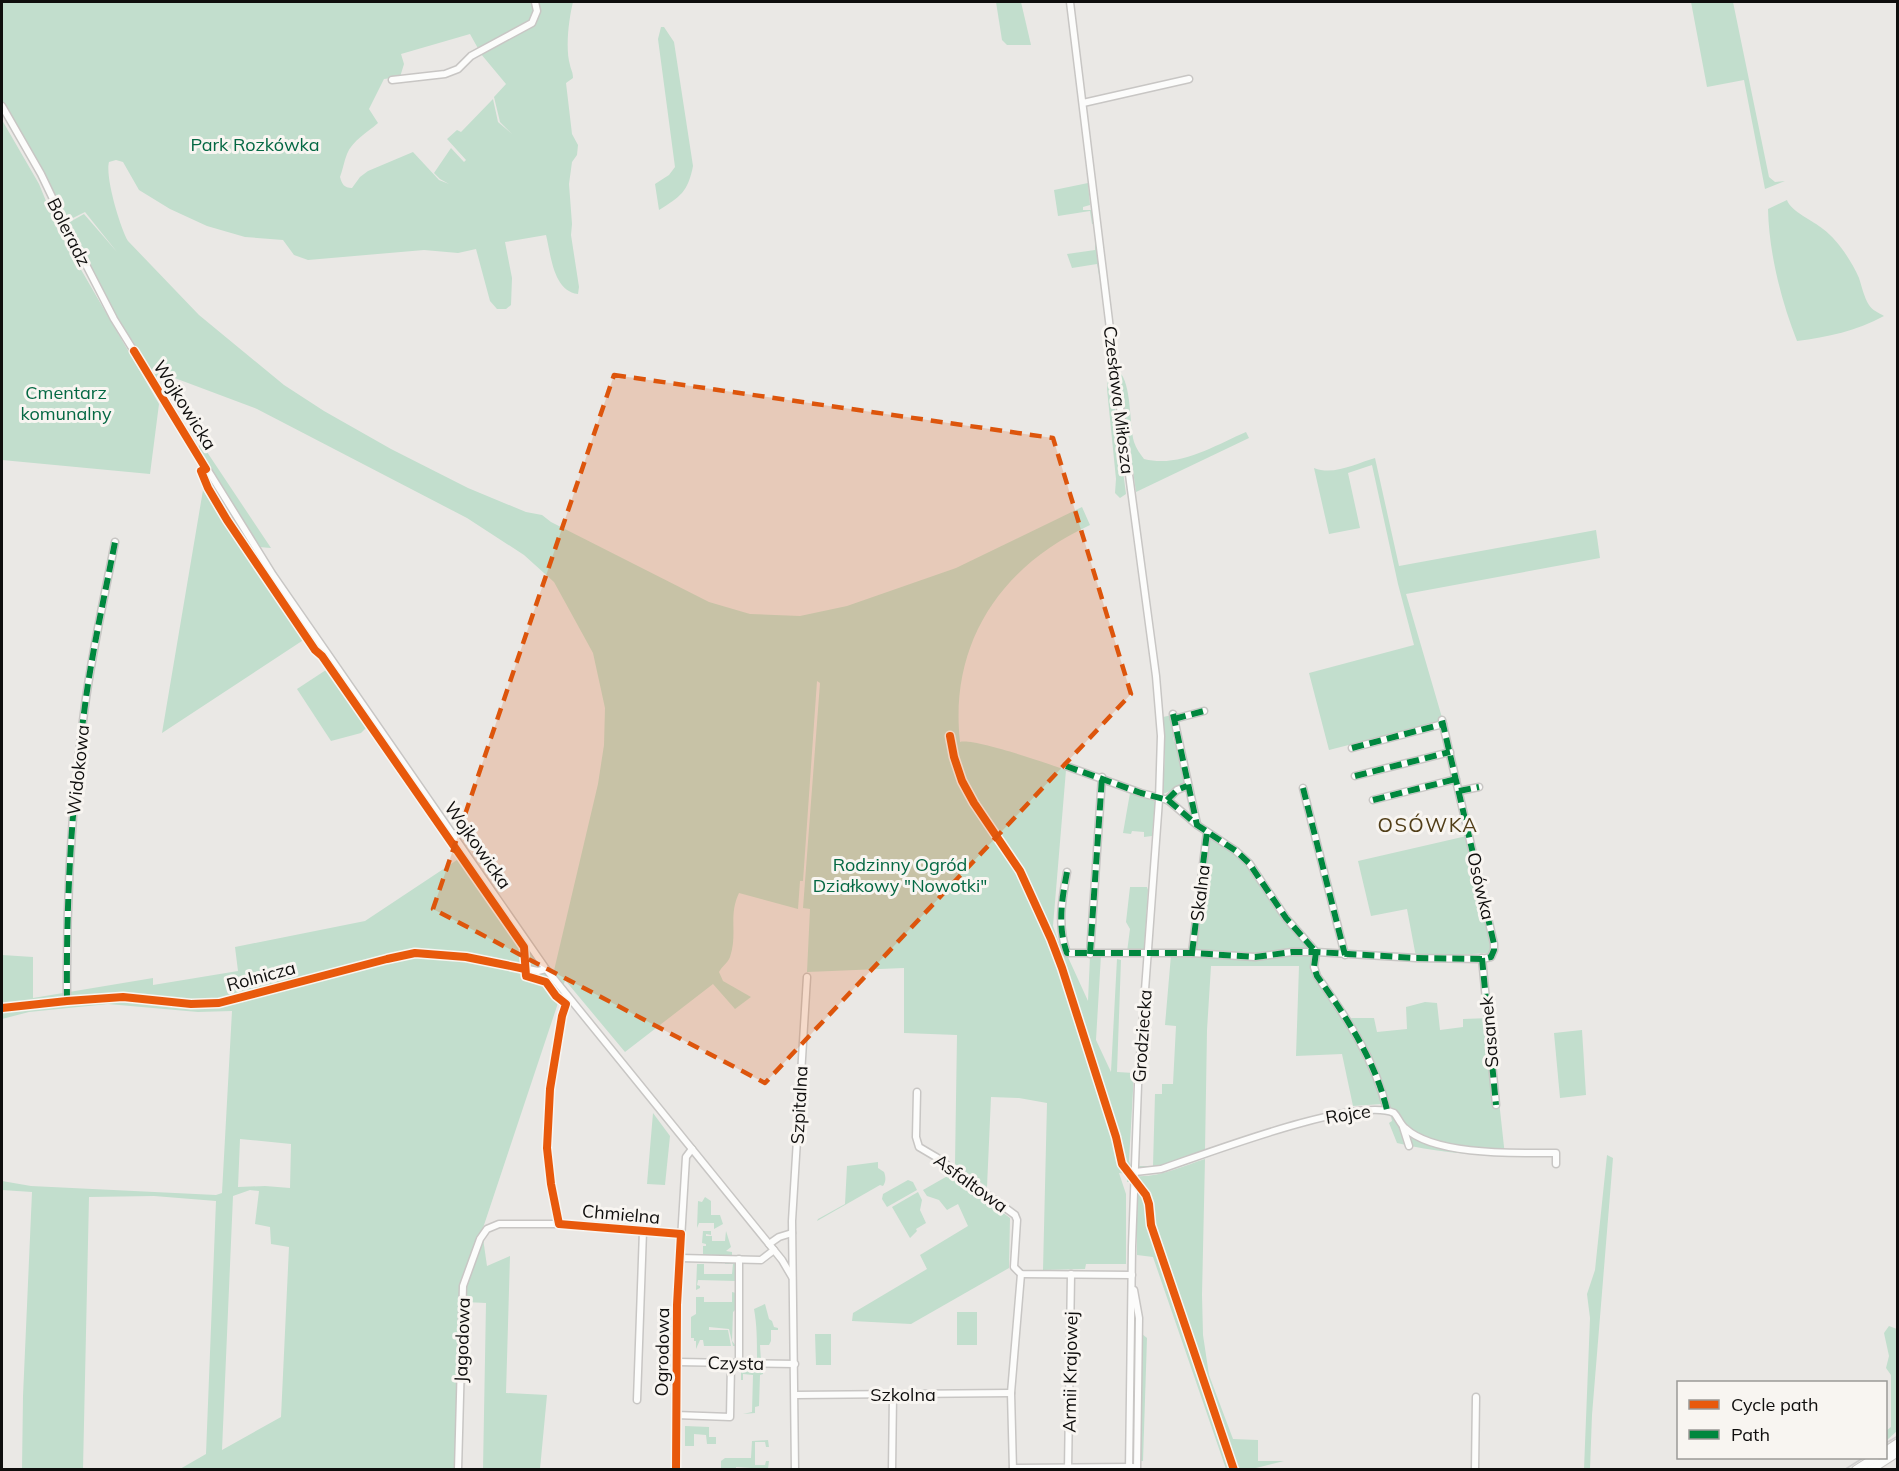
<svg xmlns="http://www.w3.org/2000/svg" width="1899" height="1471" font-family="Mulish,sans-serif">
<rect width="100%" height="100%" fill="#eae8e5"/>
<!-- green -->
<g fill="#c2decd" fill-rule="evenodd">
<path d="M2 2H573C569 18 565 48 570 65 571 70 573 72 573 78L566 83 572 134 578 145 577 155 572 162 569 184 572 224 571 235 579 287 578 294C553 291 551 255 546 235L505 242 512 278 511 305 506 309H497L490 301 476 249 458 253 424 250 308 260 294 255 283 240 245 237 207 226 170 209 139 190 123 162 116 160 109 162C105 177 120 227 128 241L199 315 284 385 324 411 391 449 468 488 526 512 542 515 551 522 709 602 750 614 800 616 847 606 956 568 1082 507 1090 525C1001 566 949 643 960 742 974 738 1049 764 1066 770L1053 926 1064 956 1067 955 1088 1001 1090 956 1101 955 1096 1040 1111 1072 1117 959 1121 960 1117 1072 1134 1073 1129 1161 1135 1176C1158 1178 1183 1166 1205 1159L1202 1295 1203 1335 1209 1375 1233 1439 1258 1440V1461H1284L1252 1469H1226L1153 1257 1137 1255V1204L1130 1182H1127L1128 1174 1119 1173 1126 1194V1264H1086L1085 1269 1043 1270 1047 1103 1019 1098 991 1097 987 1187 955 1164 957 1035 904 1033V968L807 972 810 909 803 908 820 683 817 681 803 881H800L798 909 739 893C728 916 738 933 730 957 728 963 722 966 719 972L723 981 751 997 735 1009 713 984 625 1052 565 980 561 994 565 1001 560 997 482 1231 487 1266 510 1256 506 1393 547 1395 540 1469H483L486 1303 465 1302 461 1469H180L206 1454 216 1201 154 1196 89 1197 83 1469H22L23 1396 32 1192 2 1190V1181L31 1186 216 1195 222 1193 232 1011 198 1012 108 1004 29 1012 2 1019V955L33 957V998L153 978V985L238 971 235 947 365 921 466 854 552 979 598 784 604 745 605 708 593 653 554 582 524 555 467 518 257 409 172 377 158 380 104 298 68 223 84 214 117 252 85 212 67 221 17 125 2 101ZM470 34 480 52 476 56 481 54 506 84 494 97 500 122 512 134 498 122 493 99 461 132 457 130 447 139 466 160 464 162 451 148 434 173 440 179 449 184 439 180 413 152 368 171 360 177 352 188C344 188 342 184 340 177 343 169 344 161 347 154 352 141 368 132 378 123L369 109 384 79 400 77 404 64 401 54ZM240 1139 291 1144 290 1188 265 1186 238 1187ZM250 1190 259 1191 255 1224 270 1227 271 1244 289 1247 281 1417 222 1450 233 1196Z"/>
<path d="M996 2H1021L1031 45H1007L1002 40Z"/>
<path d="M1691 2H1733L1769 177 1775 182 1785 181 1765 189 1744 80 1707 87Z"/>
<path d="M661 27H664L674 42 693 166C688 192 680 197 659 210L655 184 669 175 675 167 658 39Z"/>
<path d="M2 120 39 184 58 230 159 404 150 474 2 460Z"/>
<path d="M1088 183 1090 205 1083 207V210H1093L1095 224H1092L1090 211 1058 216 1054 190Z"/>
<path d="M1787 200C1790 211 1814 221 1823 229 1838 240 1852 262 1859 278 1862 287 1864 297 1869 305 1872 310 1879 313 1884 316 1856 331 1828 337 1797 341 1781 300 1769 253 1768 209Z"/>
<path d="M1095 244H1097L1104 302 1097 264 1072 268 1067 254 1095 250Z"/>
<path d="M1119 371C1132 385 1129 423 1134 442 1136 448 1140 454 1144 459 1179 468 1214 446 1246 432L1249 438 1136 492Z"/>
<path d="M1111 377 1126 494 1120 498 1115 493 1116 479 1107 389 1108 378Z"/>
<path d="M210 439 211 441 203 446 271 548 259 547 199 450V445L204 441Z"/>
<path d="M1375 458 1399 566 1596 530 1600 558 1406 594 1443 721 1329 750 1309 673 1414 645 1398 584 1372 465 1348 473 1360 528 1329 534 1314 468C1334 476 1357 463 1375 458Z"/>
<path d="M207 479 228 511V515L233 518 308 635V637L162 733 203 490 216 511 221 507Z"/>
<path d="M329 668 368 726 361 733 331 741 297 689Z"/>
<path d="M1172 715 1176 735 1173 737 1174 742H1177L1185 782 1184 785 1163 794 1165 751 1163 717Z"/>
<path d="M1130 793C1137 792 1150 796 1155 802L1152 836 1144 837V832L1132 831 1131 834 1123 833Z"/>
<path d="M1206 833 1243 860 1310 951 1251 955 1193 951 1204 888Z"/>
<path d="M1471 835 1492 943 1491 953 1416 957 1407 909 1371 916 1358 861Z"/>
<path d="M1130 887H1147L1148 890 1144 951 1127 952 1130 929 1126 922Z"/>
<path d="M1291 954 1313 956 1312 966C1338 1007 1373 1055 1382 1104L1353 1106 1342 1054 1296 1056 1299 966H1211L1207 1030 1205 1151 1162 1166 1139 1169 1138 1166H1153L1155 1094H1162V1084H1173L1176 1026 1165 1025 1171 955Z"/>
<path d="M1425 1002 1437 1003 1440 1030 1463 1027V1019L1490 1018 1505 1156C1468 1154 1433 1152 1397 1143L1389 1123 1392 1121 1389 1107 1351 1018H1374L1377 1032 1407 1029 1406 1007Z"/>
<path d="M1582 1030 1586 1095 1560 1098 1554 1033Z"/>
<path d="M653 1113 670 1136 665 1185 647 1184Z"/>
<path d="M1607 1155 1613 1158 1592 1415 1590 1469H1584L1590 1318 1587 1294 1595 1270Z"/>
<path d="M878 1162V1168L884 1172C886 1177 886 1182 883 1186L880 1185 817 1221 818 1219 845 1204 847 1166Z"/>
<path d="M951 1174 1010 1218 1009 1268 911 1324 852 1321 853 1313 927 1269 920 1255 968 1226 958 1204 947 1210 939 1200 927 1196 923 1190Z"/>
<path d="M908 1180 913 1182 917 1190 887 1207 882 1199 883 1194Z"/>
<path d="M918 1192 922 1200 920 1210 926 1223 916 1229 917 1231 910 1238 892 1207Z"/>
<path d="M705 1197 711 1201V1215H720L723 1224 714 1229V1223H699L697 1228 698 1201 702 1202Z"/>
<path d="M703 1231H711V1235L706 1234V1236H712V1241H725L726 1231 731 1247 726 1251 732 1252V1256L730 1258V1255H709V1258H703V1246H706V1244L702 1243Z"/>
<path d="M725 1262 736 1264V1281L698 1280 697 1285 700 1286V1288L696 1290 697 1264H704V1274H732L733 1264H725Z"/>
<path d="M732 1292 736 1293V1309L733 1312 732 1341 736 1346H733L729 1329 709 1327V1330H728L731 1346H704L703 1340H700L696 1349V1341H694V1338H691V1317L696 1314V1297H704V1302H732Z"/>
<path d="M765 1304 769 1319 772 1321 774 1327 778 1328V1330H771V1341L769 1345H760L761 1361 757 1358C757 1341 757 1325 754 1309Z"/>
<rect x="957" y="1312" width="20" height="33"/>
<path d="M1889 1326 1897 1329 1898 1430 1886 1441V1431L1891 1427V1375L1886 1368 1889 1356 1884 1333Z"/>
<path d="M815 1334H831V1365H816Z"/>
<path d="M1142 1334 1147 1338 1143 1461H1141Z"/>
<path d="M741 1367 763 1368V1374L760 1375 759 1406 755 1407V1413L743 1414 752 1412 753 1375 743 1374V1380H741Z"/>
<path d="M685 1426 709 1427V1437H716V1444H707L706 1435 694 1434V1446H685Z"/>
<path d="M768 1440 769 1447H766L765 1442H755V1465H765L766 1461H769L768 1469 736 1467V1469H721V1461L725 1458H751L752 1441Z"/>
</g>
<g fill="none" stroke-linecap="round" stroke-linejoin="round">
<!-- minor casing -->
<g stroke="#c8c6c4" stroke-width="9">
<g id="minor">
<path d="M1070 2 1115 370 1156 676 1161 736 1159 800 1138 1085 1132 1247 1129 1470"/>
<path d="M392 80 445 74 458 69 471 56 532 23 537 11 535 2"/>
<path d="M1083 103 1189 79"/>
<path d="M2 106 41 174 65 224 114 319 273 575 546 969 782 1260 792 1277"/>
<path d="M1173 714 1197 824"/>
<path d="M1174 719 1204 711"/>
<path d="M1352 748 1443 724"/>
<path d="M1066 766 1141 793 1168 800 1197 825 1236 851 1249 863 1286 918 1316 952 1314 967 1317 976C1347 1018 1375 1060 1387 1110"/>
<path d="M1355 776 1450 752"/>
<path d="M1303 788 1345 955"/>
<path d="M1459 791 1479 787"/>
<path d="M1167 800 1177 790 1187 786"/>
<path d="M1373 800 1456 779"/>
<path d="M1067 872C1062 899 1057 926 1067 953H1192L1255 957 1292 952H1316L1416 958 1482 959 1491 957 1494 950V944L1442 720"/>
<path d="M1192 953 1207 832"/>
<path d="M1090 954 1102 777"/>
<path d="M1482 958 1496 1105"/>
<path d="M67 1001C66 905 71 808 84 713 91 656 104 599 115 542"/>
<path d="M2 1008 67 1001 123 997 191 1004 219 1003 387 959 415 953 466 957 538 971 546 969"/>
<path d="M917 1092 916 1137 919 1147 936 1157 1015 1215 1017 1220 1014 1267 1021 1274 1132 1275"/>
<path d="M1403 1127 1409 1146"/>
<path d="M1135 1172 1161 1169C1206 1154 1356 1096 1394 1113 1398 1117 1400 1124 1405 1128 1435 1156 1517 1153 1556 1153V1164"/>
<path d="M769 1244 779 1237 792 1233"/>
<path d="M680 1258 761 1260 774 1250"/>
<path d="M1134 1290 1139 1318 1137 1470"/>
<path d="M677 1362 795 1364"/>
<path d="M739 1364V1259"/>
<path d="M795 1395 1011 1393"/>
<path d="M637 1400 643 1231"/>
<path d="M676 1415 730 1417 731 1364"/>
<path d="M1013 1468 1133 1467"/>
<path d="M458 1470 463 1286 480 1239 487 1229 499 1224H559L681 1234"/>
<path d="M676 1470 677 1305 686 1157 692 1149"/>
<path d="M795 1470 792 1221 807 977"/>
<path d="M892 1470 893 1395"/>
<path d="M1013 1470 1011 1393 1021 1274"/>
<path d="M1068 1470 1071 1274"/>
<path d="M1475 1470 1476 1397"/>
</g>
</g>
<!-- major casing -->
<g stroke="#c8c6c4" stroke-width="10">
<g id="major">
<path d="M1886 1451 1898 1443"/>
<path d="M1856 1470 1875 1458"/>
<path d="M1870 1470 1898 1452"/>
</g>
</g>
<!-- minor -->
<use href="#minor" stroke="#fcfcfb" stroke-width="6"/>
<!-- major -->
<use href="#major" stroke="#fcfcfb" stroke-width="8"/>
<!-- tram -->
<g stroke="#d0cfcf" stroke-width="1.5">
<path d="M1886 1443 1898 1436"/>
<path d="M1844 1470 1863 1458"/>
</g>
<!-- quiet -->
<g stroke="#00873e" stroke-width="6" stroke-dasharray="12 6" stroke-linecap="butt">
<path d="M1173 714 1197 825"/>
<path d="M1174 719 1204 711"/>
<path d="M1352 748 1443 724"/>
<path d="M1066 766 1141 793 1168 800 1197 825 1236 851 1249 863 1286 918 1316 952 1314 967 1317 976C1347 1018 1375 1060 1387 1110"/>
<path d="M1355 776 1450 752"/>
<path d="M1303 788 1345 955"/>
<path d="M1459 791 1479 787"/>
<path d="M1167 800 1177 790 1187 786"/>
<path d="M1373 800 1456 779"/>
<path d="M1067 872C1062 899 1057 926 1067 953H1192L1255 957 1292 952H1316L1416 958 1482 959 1491 957 1494 950V944L1442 720"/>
<path d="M1192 953 1207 832"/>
<path d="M1090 954 1102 777"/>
<path d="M1482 958 1496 1105"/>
<path d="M67 1001C66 905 71 808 84 713 91 656 104 599 115 542"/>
</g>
<!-- cycleway casing -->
<g stroke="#f8f5f1" stroke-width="11">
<g id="cycleway">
<path d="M134 351 206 469 201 471 208 488 227 520 315 650 322 656 524 947 526 976 546 982 556 996 566 1004 562 1016 550 1089 547 1148 551 1184 559 1224 681 1234 677 1305 676 1470"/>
<path d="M950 736 954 757 962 781 974 803 1020 871 1051 939 1062 968 1116 1137 1122 1164 1146 1195 1149 1204 1151 1225 1234 1470"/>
<path d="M2 1008 67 1001 123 997 191 1004 219 1003 387 959 415 953 466 957 525 969"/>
</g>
</g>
<!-- cycleway -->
<use href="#cycleway" stroke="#e8590c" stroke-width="8"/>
</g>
<!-- marked area -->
<path fill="#dd550c" fill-opacity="0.2" stroke="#dd550c" stroke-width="4.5" stroke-dasharray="12 8" stroke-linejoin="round" d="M614 375 1053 438 1131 694 765 1083 433 909Z"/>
<g text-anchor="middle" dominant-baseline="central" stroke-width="6" stroke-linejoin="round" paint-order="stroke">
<!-- park labels -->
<g font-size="18" fill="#046843" stroke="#f8f5f1">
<text x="255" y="144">Park Rozkówka</text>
<text x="66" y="392">Cmentarz<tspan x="66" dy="21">komunalny</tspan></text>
<text x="900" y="864">Rodzinny Ogród<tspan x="900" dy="21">Działkowy "Nowotki"</tspan></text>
</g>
<!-- street labels -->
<g font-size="18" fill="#0f0e0d" stroke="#f8f5f1">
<text transform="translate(69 232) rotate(63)">Boleradz</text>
<text transform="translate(1119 400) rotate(83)">Czesława Miłosza</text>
<text transform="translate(185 405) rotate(58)">Wojkowicka</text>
<text transform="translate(78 770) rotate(-84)">Widokowa</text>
<text transform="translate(478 845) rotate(55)">Wojkowicka</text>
<text transform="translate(1481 886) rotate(77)">Osówka</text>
<text transform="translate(1200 893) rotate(-83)">Skalna</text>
<text transform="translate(261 976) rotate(-15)">Rolnicza</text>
<text transform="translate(1489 1032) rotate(-95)">Sasanek</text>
<text transform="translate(1142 1036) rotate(-86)">Grodziecka</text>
<text transform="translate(799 1105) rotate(-87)">Szpitalna</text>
<text transform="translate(1348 1114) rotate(-9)">Rojce</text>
<text transform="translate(971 1183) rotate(36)">Asfaltowa</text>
<text transform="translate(621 1214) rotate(5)">Chmielna</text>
<text transform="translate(462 1340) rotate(-88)">Jagodowa</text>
<text transform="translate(662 1352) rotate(-89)">Ogrodowa</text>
<text transform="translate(736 1363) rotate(1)">Czysta</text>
<text transform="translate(1070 1372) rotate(-89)">Armii Krajowej</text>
<text x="903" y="1394">Szkolna</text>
</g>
<!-- neighbourhood labels -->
<g font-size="20" letter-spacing="1.5" fill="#513e18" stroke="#f8f5f1">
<text x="1428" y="824">OSÓWKA</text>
</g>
</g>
<!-- border -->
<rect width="1899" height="1471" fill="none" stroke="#0f0e0d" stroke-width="6"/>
<!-- legend -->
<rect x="1677" y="1381" width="210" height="78" fill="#f8f5f1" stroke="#9b9996" stroke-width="1.5"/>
<rect x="1689" y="1400" width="30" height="9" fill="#e8590c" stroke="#9b9996" stroke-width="1.5"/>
<text x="1731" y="1411" font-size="18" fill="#0f0e0d">Cycle path</text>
<rect x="1689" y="1430" width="30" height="9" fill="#00873e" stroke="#9b9996" stroke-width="1.5"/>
<text x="1731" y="1441" font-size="18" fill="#0f0e0d">Path</text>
</svg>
